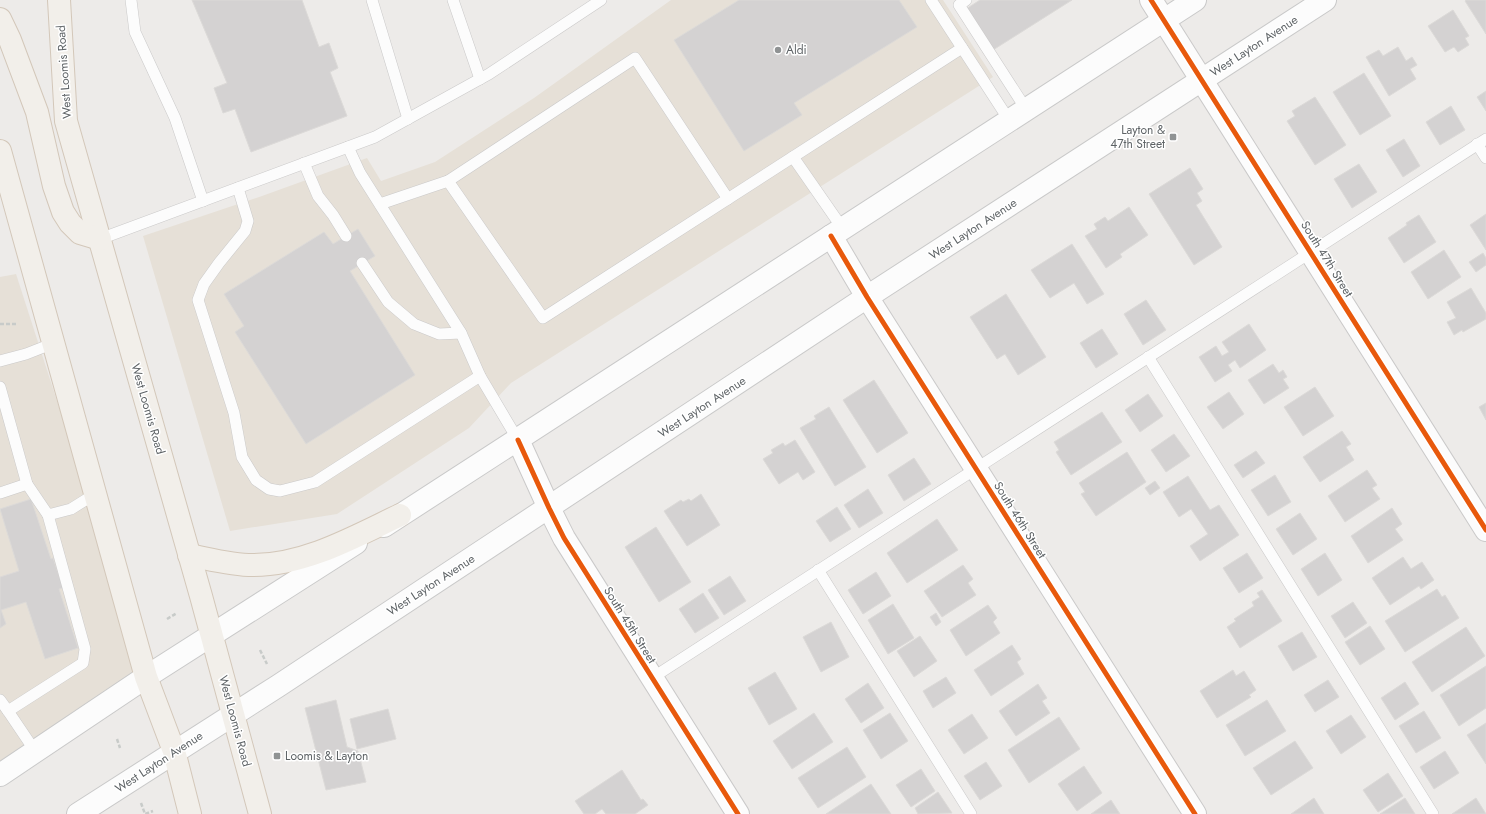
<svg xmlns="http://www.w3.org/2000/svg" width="1486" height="814" font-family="Jost,sans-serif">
<rect width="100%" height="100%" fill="#edebe9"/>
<!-- commercial -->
<g fill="#e6e0d7">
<path d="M671 0H943L993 77 511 383 469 428 337 514 230 531 143 236 262 196 367 158 381 181 435 162 534 98Z"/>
<path d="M16 274 146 677 0 775V277Z"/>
</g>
<!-- building -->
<g fill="#d4d2d2" stroke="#dcdad8">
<path d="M192 0H302L319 47 329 43 338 68 330 72 347 116 251 152 235 109 223 113 214 88 227 83Z"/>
<path d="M739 0H899L917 27 794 103 802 115 744 151 674 40Z"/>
<path d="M980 0H1072L993 50 966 9Z"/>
<path d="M1466 0H1486V34L1465 1Z"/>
<path d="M1453 10 1469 36 1465 38 1469 45 1458 52 1454 47 1445 52 1428 26Z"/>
<path d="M1398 47 1406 61 1412 57 1417 65 1410 69 1416 79 1389 96 1366 57 1379 50 1383 56Z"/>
<path d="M1364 73 1391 116 1360 135 1333 92Z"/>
<path d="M1486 91V111L1477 97Z"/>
<path d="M1315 97 1346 145 1315 165 1287 121 1295 116 1292 111Z"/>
<path d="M1451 106 1465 130 1440 145 1426 122Z"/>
<path d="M1404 139 1420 166 1403 177 1386 150Z"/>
<path d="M1359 164 1377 192 1352 208 1334 179Z"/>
<path d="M1190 168 1203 189 1197 193 1202 201 1196 205 1222 247 1194 265 1149 194Z"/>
<path d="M1129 207 1148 235 1120 254 1122 257 1106 268 1085 236 1097 229 1094 224 1105 217 1108 221Z"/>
<path d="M1486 214V250L1470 225Z"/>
<path d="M1419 215 1436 242 1404 263 1388 238 1407 225 1406 223Z"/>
<path d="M358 229 375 256 350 271 415 375 306 444 235 332 244 326 224 294 324 232 333 244Z"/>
<path d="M1072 244 1104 294 1087 304 1074 283 1050 298 1031 270Z"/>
<path d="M1444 250 1461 277 1428 299 1411 272Z"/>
<path d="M1483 253 1486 258V265L1476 272 1469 262Z"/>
<path d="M1471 288 1486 313V319L1463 332 1462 330 1454 335 1447 322 1456 318 1447 302Z"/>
<path d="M1006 294 1046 357 1018 375 1005 354 997 359 970 317Z"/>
<path d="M1146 300 1166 330 1143 345 1124 314Z"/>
<path d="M1249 324 1266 350 1240 368 1235 360 1228 365 1232 371 1215 382 1199 357 1216 346 1222 356 1229 352 1222 342Z"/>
<path d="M1102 329 1118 354 1096 368 1080 343Z"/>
<path d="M1273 364 1279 373 1283 370 1287 377 1283 379 1289 388 1264 404 1248 380Z"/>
<path d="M874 380 908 433 877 453 843 400Z"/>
<path d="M1315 387 1334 416 1303 436 1284 407Z"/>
<path d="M1229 392 1244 414 1223 429 1207 407Z"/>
<path d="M1148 394 1163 416 1140 432 1125 410Z"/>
<path d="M1486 403V420L1479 407Z"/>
<path d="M829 407 866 467 835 486 800 428 816 419 814 416Z"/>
<path d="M1102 412 1122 442 1071 475 1056 452 1059 450 1054 442Z"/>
<path d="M1342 431 1351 444 1346 447 1354 460 1320 482 1303 457Z"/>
<path d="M1174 434 1190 456 1166 472 1151 450Z"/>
<path d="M795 440 815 472 803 480 798 472 779 484 763 459 773 453 771 450 783 443 785 446Z"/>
<path d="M1256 451 1265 463 1243 478 1234 465Z"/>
<path d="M1127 452 1146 482 1096 516 1081 494 1085 492 1079 483Z"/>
<path d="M914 458 931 484 904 501 888 475Z"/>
<path d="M1367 470 1377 485 1372 488 1380 499 1345 522 1328 496Z"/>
<path d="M1275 475 1291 502 1268 516 1251 490Z"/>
<path d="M1188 476 1210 510 1219 505 1239 535 1200 561 1190 546 1208 534 1191 509 1179 517 1163 492Z"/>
<path d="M1155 481 1160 488 1150 495 1145 488Z"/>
<path d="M868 489 883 513 859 528 844 505Z"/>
<path d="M701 494 720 525 687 546 664 511 681 500 683 502 689 499 691 501Z"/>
<path d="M31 499 51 559 53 558 63 588 59 589 78 648 45 659 26 602 1 610 6 624 0 628V577L19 571 0 509Z"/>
<path d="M837 507 851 529 830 542 816 521Z"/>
<path d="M1392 508 1402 524 1395 529 1403 540 1368 563 1351 536Z"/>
<path d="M1300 513 1317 539 1293 555 1276 529Z"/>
<path d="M937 519 958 550 907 583 887 553Z"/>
<path d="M656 527 691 582 659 602 625 547Z"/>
<path d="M1247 553 1263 578 1239 593 1223 568Z"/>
<path d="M1325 553 1342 580 1318 596 1301 569Z"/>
<path d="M1403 557 1411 569 1422 562 1434 580 1421 589 1419 586 1390 605 1372 578Z"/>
<path d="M963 565 973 579 968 583 976 595 942 617 924 591Z"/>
<path d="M876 572 891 596 863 614 848 590Z"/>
<path d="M730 576 746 601 724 615 708 590Z"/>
<path d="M1437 589 1442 597 1445 595 1459 618 1405 652 1385 621Z"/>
<path d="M1262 590 1282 621 1240 648 1227 627 1236 621 1234 619 1254 606 1252 602 1260 597 1257 593Z"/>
<path d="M703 593 719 618 695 633 679 609Z"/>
<path d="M1353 602 1367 623 1345 638 1331 616Z"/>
<path d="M893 604 914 638 888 654 868 620Z"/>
<path d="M988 605 997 618 993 622 1000 633 966 656 950 630Z"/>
<path d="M936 613 941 622 936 626 930 617Z"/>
<path d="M831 622 849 657 821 672 803 637Z"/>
<path d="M1370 626 1385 649 1360 665 1345 642Z"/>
<path d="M1466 627 1485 656 1432 692 1412 662Z"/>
<path d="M1302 632 1317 657 1293 671 1278 646Z"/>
<path d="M920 636 937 661 914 677 897 651Z"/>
<path d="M1012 645 1021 659 1017 662 1024 674 991 696 974 670Z"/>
<path d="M1486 666V708L1459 726 1440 695Z"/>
<path d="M1233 670 1236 676 1244 671 1256 690 1249 695 1251 697 1217 718 1200 691Z"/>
<path d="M775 672 797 709 769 725 748 688Z"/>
<path d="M946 677 956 693 933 708 923 691Z"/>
<path d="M1328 680 1339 697 1315 712 1304 695Z"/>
<path d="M1405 682 1419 704 1395 720 1381 698Z"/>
<path d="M868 683 884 708 861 723 845 699Z"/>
<path d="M1038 684 1047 698 1042 701 1050 713 1016 736 999 711Z"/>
<path d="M336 700 347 747 358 751 366 782 326 790 305 708Z"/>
<path d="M1267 700 1286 731 1245 756 1226 725Z"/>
<path d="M388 709 396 739 357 749 350 719Z"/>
<path d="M1424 711 1441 738 1416 753 1399 726Z"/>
<path d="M814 713 833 742 792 769 773 741Z"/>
<path d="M890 713 908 741 881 759 863 730Z"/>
<path d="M972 714 988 738 964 754 948 730Z"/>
<path d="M1351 715 1366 737 1341 754 1326 731Z"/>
<path d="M1059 717 1080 749 1029 783 1008 750Z"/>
<path d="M1486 723V764L1467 735Z"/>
<path d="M1295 741 1313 768 1271 795 1253 768Z"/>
<path d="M847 747 866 777 818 808 798 778Z"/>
<path d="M1445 751 1459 773 1434 789 1420 767Z"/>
<path d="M986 762 1002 786 980 800 964 776Z"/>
<path d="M1084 766 1102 793 1077 811 1058 784Z"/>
<path d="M921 769 935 791 911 807 896 785Z"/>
<path d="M622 770 641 800 643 799 648 805 635 814H606L602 809 595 814H584L575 801Z"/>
<path d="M1388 773 1403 796 1378 812 1363 790Z"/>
<path d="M871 784 891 814H826Z"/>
<path d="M938 792 952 813 918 814 915 808Z"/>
<path d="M1314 798 1324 814H1291Z"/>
<path d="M1405 798 1415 814H1380Z"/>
<path d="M1476 798 1486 814H1452Z"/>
<path d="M1111 800 1120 814H1091Z"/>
</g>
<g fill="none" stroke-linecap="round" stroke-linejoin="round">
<!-- service casing -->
<g stroke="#cac9c9" stroke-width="12">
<g id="service">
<path d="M131 0 135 32 175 118 203 201"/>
<path d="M372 0 408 119"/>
<path d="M453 0 480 79"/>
<path d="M931 0 1009 120"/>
<path d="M966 0 959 5 1026 109"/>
<path d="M1477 144 1486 158"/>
<path d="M348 147 360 173 461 333 480 376 518 440"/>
<path d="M793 157 843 229"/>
<path d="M304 163 318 196 333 215 346 236"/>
<path d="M448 181 635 58 728 199"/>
<path d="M238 188 248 221 245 231 219 263 204 284 198 300 234 413 242 457 256 480 269 489 280 491 315 482 480 376"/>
<path d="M380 204 448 181 543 318 962 48"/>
<path d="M100 239 375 137 489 74 601 0"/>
<path d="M362 263 388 302 414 324 439 334 461 333"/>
<path d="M1148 357 1433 814"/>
<path d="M0 361 26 354 54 343"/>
<path d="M0 387 27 484 48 515 71 509 95 494"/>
<path d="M0 493 27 484"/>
<path d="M818 570 971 814"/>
<path d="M652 678 1486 139"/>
<path d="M0 700 8 711"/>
<path d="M35 751 8 711 83 663 85 649 48 515"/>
</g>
</g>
<!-- minor casing -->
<g stroke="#cac9c9" stroke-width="24">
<g id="minor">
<path d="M1151 0 1486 530"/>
<path d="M831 236 867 297 1195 814"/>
<path d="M518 440 549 508 564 538 738 814"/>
</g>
</g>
<!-- secondary casing -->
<g stroke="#c9c9c9" stroke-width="24">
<g id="secondary">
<path d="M384 526 1195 0"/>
<path d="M0 775 146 677 356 543"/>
<path d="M78 814 278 686 867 297 1325 0"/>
</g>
</g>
<!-- primary casing -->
<g stroke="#d3c7b9" stroke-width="24">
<g id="primary">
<path d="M59 0 66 121 201 596 260 814"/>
<path d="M0 19 10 40 37 112 54 186 63 212 70 223 80 233 100 239"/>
<path d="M0 151 146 677 174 751 190 814"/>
<path d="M189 555C210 559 231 565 253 565 305 565 354 537 400 515"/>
</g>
</g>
<!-- path -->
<g stroke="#c8cbc9" stroke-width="2.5" stroke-dasharray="4 2" stroke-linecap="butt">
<path d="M0 324H18"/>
<path d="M167 619 177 613"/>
<path d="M260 650 267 664"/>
<path d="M117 739 120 748"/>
<path d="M141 803 145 814 153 811"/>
</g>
<!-- service -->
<use href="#service" stroke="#fcfcfc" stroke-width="11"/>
<!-- minor -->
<use href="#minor" stroke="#fcfcfc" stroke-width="22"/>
<!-- secondary -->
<use href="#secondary" stroke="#fcfcfc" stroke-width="22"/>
<!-- primary -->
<use href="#primary" stroke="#f2efea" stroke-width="22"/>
<!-- cycleway casing -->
<g stroke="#fff" stroke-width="8">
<g id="cycleway">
<path d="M1151 0 1486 530"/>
<path d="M831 236 867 297 1195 814"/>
<path d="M518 440 549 508 564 538 738 814"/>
</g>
</g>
<!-- cycleway -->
<use href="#cycleway" stroke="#e8590c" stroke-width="5"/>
</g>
<!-- markers -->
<g fill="#909394" stroke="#fff" stroke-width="1.5">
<circle cx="778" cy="50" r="4"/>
<rect x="1169" y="133" width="8" height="8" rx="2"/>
<rect x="273" y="752" width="8" height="8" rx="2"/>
</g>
<g text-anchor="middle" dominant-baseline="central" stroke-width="3" stroke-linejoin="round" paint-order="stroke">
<!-- street labels -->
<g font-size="12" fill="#5e6366" stroke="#fff">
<text transform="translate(1254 46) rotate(-33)">West Layton Avenue</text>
<text transform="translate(64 72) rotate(-94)">West Loomis Road</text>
<text transform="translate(973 229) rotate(-33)">West Layton Avenue</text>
<text transform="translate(1327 259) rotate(58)">South 47th Street</text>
<text transform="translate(702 407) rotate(-33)">West Layton Avenue</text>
<text transform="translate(148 409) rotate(74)">West Loomis Road</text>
<text transform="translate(1020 520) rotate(58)">South 46th Street</text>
<text transform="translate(431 585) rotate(-33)">West Layton Avenue</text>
<text transform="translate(630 625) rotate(58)">South 45th Street</text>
<text transform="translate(235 721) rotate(75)">West Loomis Road</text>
<text transform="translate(159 762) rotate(-33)">West Layton Avenue</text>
</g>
<!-- poi labels -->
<g font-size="12" fill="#5e6366" stroke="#fff" text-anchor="start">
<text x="786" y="50">Aldi</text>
<text x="1165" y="130" text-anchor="end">Layton &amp;<tspan x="1165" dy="14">47th Street</tspan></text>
<text x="285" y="756">Loomis &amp; Layton</text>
</g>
</g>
</svg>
